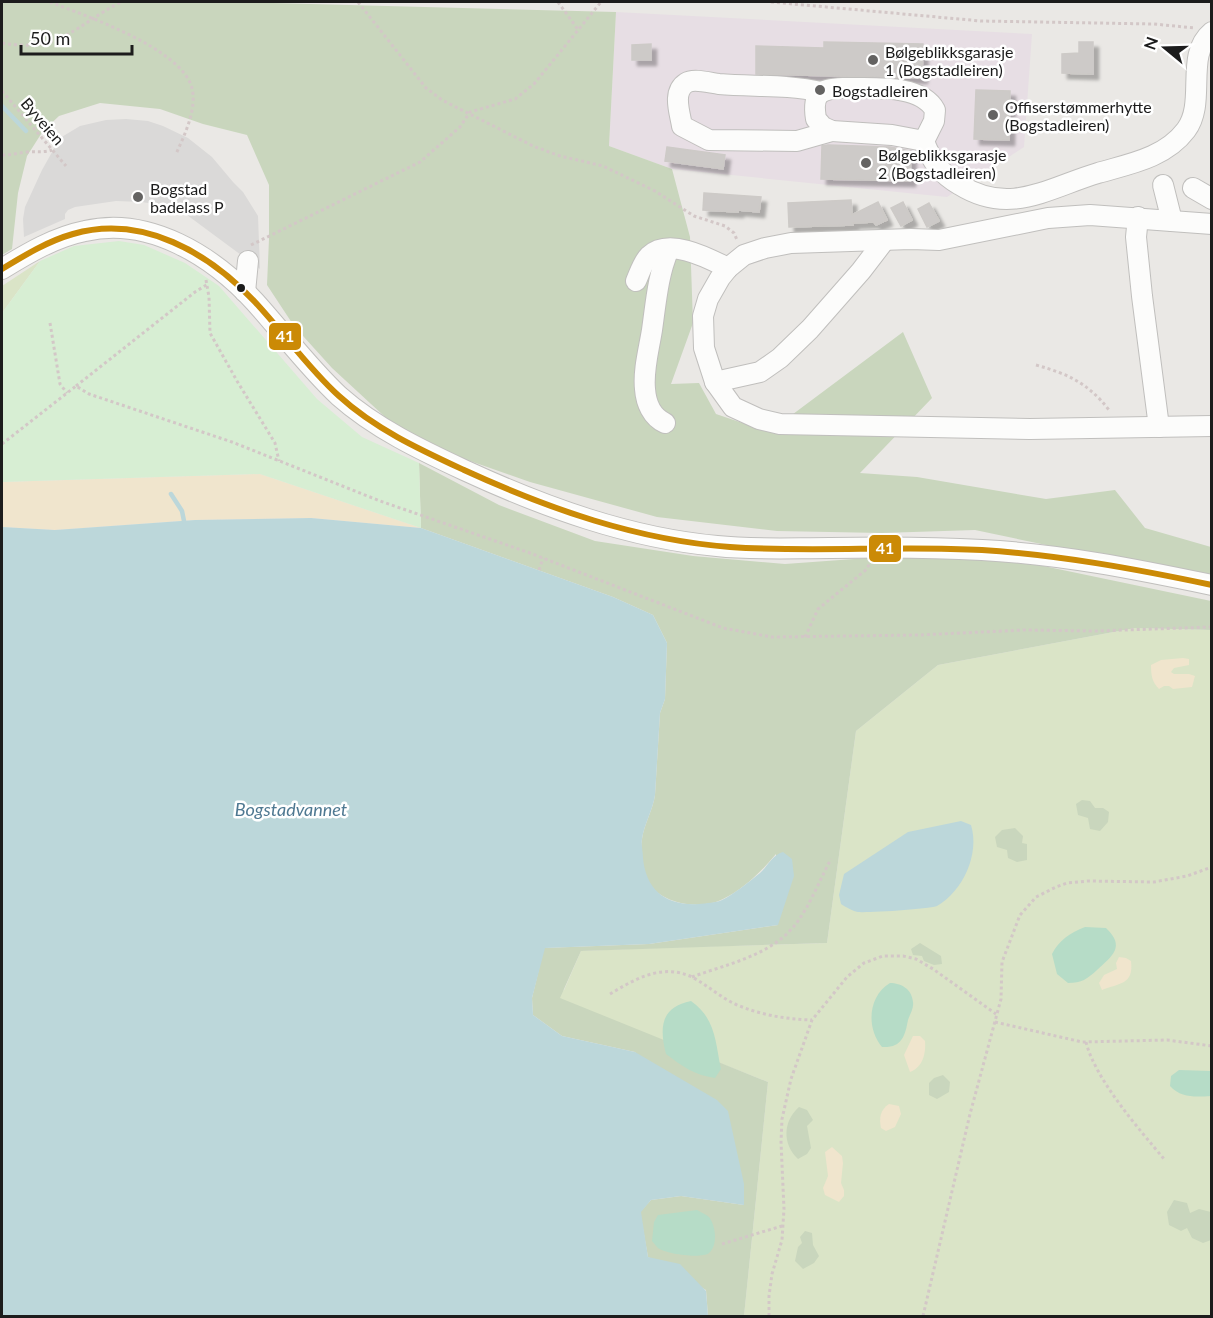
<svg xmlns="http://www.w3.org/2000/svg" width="1213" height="1318" font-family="Lato,sans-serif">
<defs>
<filter id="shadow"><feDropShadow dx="5.5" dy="5.5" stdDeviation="1.5" flood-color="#0004"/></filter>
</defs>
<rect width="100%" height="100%" fill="#eae8e5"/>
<!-- industrial -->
<path fill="#e7dee4" d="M616 12 1032 34 1024 147 947 197 672 169 609 146Z"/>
<!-- grass -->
<g fill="#dae4c7">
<path d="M40 261 2 313V286Z"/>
<path d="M1135 628 1211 630V1316H744L768 1082 551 996 564 990 581 951 654 948 659 946 660 948 719 946 724 942 727 946 827 943 856 731 938 665Z"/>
</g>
<!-- forest -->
<g fill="#c9d6bd">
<path d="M2 2H235L616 12 609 146 672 169 690 237 693 323 671 384 699 383 716 414 769 432 903 332 932 398 860 473 917 477 1046 499 1115 490 1145 528 1211 547V574L1051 546 975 530 882 533 777 531 657 517 530 482 416 442 384 416 332 368 294 326 267 285 269 239V185L247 135 203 124 160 109 100 103 59 116 43 131 27 156 18 193 12 249 2 255Z"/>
<path d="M419 463 499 505 595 541 693 556 785 564 909 555 1005 558 1211 601V630L1135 628 938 665 856 731 827 943 581 951 560 998 768 1082 744 1316H708L706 1290 648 1257 640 1212 651 1200 681 1196 744 1205 635 1052 562 1036 533 1015 532 998 544 948 649 944 778 925 776 854C762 871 744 889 723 899 700 911 656 904 646 877 642 867 640 850 642 839 644 824 653 810 655 795L660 713 665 699 667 643 653 615 613 597 421 528Z"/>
<path d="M1082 800 1090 801 1095 808H1103L1109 812 1108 822 1100 831 1090 829 1088 818 1078 815 1076 804Z"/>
<path d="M1015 828 1023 836 1022 843 1027 844V860L1017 862 1008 858 1007 850 997 847 995 837 1002 830Z"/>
<path d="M920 943 941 956 942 964 934 965 924 961 922 956 913 955 911 949Z"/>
<path d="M943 1075 950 1082 949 1092 937 1099 929 1095V1083L934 1078Z"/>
<path d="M799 1107 807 1110 813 1120 807 1126 811 1148 807 1154 798 1159C782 1144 783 1121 799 1107Z"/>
<path d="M1174 1200 1187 1203 1190 1213 1199 1209 1211 1212V1240L1203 1243 1192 1238 1187 1228 1181 1231 1169 1225 1167 1212Z"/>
<path d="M805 1231 812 1233 813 1245 819 1256 814 1263 803 1269 795 1261 798 1247 802 1243 800 1237Z"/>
</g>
<!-- sand -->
<g fill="#f0e5cd">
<path d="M260 474 421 528 311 518 195 520 55 530 2 527V482Z"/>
<path d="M1183 658 1189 659V665L1174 668 1171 672 1174 674H1189L1195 676 1192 687 1173 689 1169 686H1164L1159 689C1152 682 1151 675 1151 665L1161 660Z"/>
<path d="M1119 957 1126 958 1131 961C1134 985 1119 983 1102 990L1099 983 1104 975 1117 969 1116 963Z"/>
<path d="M913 1036H920L925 1041C926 1053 923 1067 910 1072L904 1055Z"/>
<path d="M889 1104 899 1106 901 1114 895 1127 886 1131 881 1128C879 1118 880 1110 889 1104Z"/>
<path d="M832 1147 842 1156 843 1163 841 1183 844 1190V1196L839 1202 825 1195 823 1188 828 1176 825 1152Z"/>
</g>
<!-- park -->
<path fill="#d7eed3" d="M119 241 144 245 185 263 219 286 317 399 362 437 419 463 421 528 260 474 2 482V313L40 261 74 246Z"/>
<!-- pitch -->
<g fill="#b6dcc7">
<path d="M1085 927 1106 928C1126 947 1112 956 1097 970 1087 979 1082 983 1068 983L1057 974 1052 954C1059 940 1070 933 1085 927Z"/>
<path d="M890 983C901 983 912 989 913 1002 914 1008 910 1014 908 1020 905 1036 902 1048 882 1047 866 1028 868 996 890 983Z"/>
<path d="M691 1001C716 1019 715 1041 721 1069L715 1078C694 1075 682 1066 666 1054 659 1027 661 1007 691 1001Z"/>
<path d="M1179 1070 1211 1071V1096C1195 1097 1181 1098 1170 1086L1171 1076Z"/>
<path d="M697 1210C700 1212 706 1214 709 1217 716 1226 718 1246 709 1253 701 1259 666 1254 658 1248 658 1248 652 1241 652 1241L654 1222 658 1215Z"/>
</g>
<!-- parking -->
<path fill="#dad9d8" d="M126 119 148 121 163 126 188 138 212 157 233 182 243 192 258 216 260 269 187 215 166 206 142 202 116 201 75 207 68 210 65 214V219L24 237 23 219 25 207 42 170 60 138 80 126 106 120Z"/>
<!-- water -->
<g fill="#bcd7da">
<path d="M311 518 421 528 613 597 653 615 667 643 665 699 660 713 655 795C653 810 644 824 642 839 641 845 643 852 643 858 646 891 667 906 699 904 706 903 716 903 722 900 733 895 750 881 760 873 768 866 772 855 783 852L792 859 794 876 778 925 649 944 545 948 532 998 533 1015 562 1036 635 1052 717 1100 728 1111 744 1184V1205L681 1196 651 1200 641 1212 648 1257 680 1264 706 1291 708 1316H2V527L55 530 195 520Z"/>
<path d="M961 821 971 825C980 854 963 891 937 906 931 909 867 913 858 912 852 911 846 907 841 904L839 895 844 874 908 832Z"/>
</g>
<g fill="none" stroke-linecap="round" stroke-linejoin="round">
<!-- stream -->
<g stroke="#bcd7da" stroke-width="4.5">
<path d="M2 106 26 131"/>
<path d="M171 494 182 511 184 521"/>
</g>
</g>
<!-- building -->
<g fill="#cdcac8" stroke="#cdcac7" stroke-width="1.5" filter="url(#shadow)">
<path d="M824 42 923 44 922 78 756 74V46L824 48Z"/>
<path d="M1079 42H1093V74L1062 73V54L1079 53Z"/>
<path d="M651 44V60H632V45Z"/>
<path d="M976 90 1010 91 1009 140 974 139Z"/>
<path d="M828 145 890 147 911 151 910 181 821 179 822 146Z"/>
<path d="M667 147 725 155 723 169 665 161Z"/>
<path d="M704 193 761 197 759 212 738 210V212L703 210Z"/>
<path d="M851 200 852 215 878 202 887 220 876 225 874 222 852 223 853 225 789 227 788 203Z"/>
<path d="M903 202 912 220 901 226 891 208Z"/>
<path d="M929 203 939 221 927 227 918 209Z"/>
</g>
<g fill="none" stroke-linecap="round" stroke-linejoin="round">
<!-- minor casing -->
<g stroke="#c0bfbd" stroke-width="22">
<g id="minor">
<path d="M843 88C871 89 920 83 935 110L934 121 924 141 892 135 832 131 823 127 816 119C812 94 819 89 843 88Z"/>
<path d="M821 92C787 84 753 87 719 84 710 83 694 78 686 83 672 92 680 113 682 126L709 140 797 141 832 131"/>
<path d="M924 141C931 161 941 174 960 185 1010 216 1048 188 1098 173 1129 164 1165 158 1186 130 1207 102 1184 55 1212 32"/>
<path d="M1163 185 1172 221"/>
<path d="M1193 188 1212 199"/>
<path d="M1138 217 1136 237 1142 296 1159 427"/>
<path d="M1212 224 1090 215 1048 218 939 240 911 239 791 243 765 248 744 255 728 268 720 278 708 299 703 316 704 348 715 382 733 407 759 419 780 424 1030 429 1212 426"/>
<path d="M2 269C28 253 55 237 85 231 149 216 213 256 255 302 283 333 308 367 339 396 375 428 421 450 464 470 544 507 629 538 717 546 754 550 792 548 830 548 881 547 931 547 982 550 1060 554 1135 569 1212 585"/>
<path d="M636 281C640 272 643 262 649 256 669 237 708 258 728 268"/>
<path d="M245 292 248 261"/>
<path d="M715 382 760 372 780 358 810 329 861 271 884 241"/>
<path d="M665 423C652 417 646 403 645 389 643 370 649 349 652 330 656 302 658 274 669 249"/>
</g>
</g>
<!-- path -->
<g stroke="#d3c7c7" stroke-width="3" stroke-dasharray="3 3" stroke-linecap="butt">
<path d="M50 2C86 16 181 48 192 88 197 109 185 134 176 154"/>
<path d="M358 2 426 88 442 100 533 146 560 156 603 166 655 191 694 216 725 226 734 233 737 240"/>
<path d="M558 2 579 31"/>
<path d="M771 2 981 21 1154 24 1195 28"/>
<path d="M2 43C61 53 74 26 121 2"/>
<path d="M2 91 66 166"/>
<path d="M2 155C11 155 18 153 27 152 36 151 43 153 52 150"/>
<path d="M251 245 420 162 460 127 470 112 515 99 534 84 601 2"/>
<path d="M206 280 209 297 210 333 237 381 275 443 279 461"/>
<path d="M50 323 60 384 67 393"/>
<path d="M1036 365C1068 374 1088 383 1109 410"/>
<path d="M76 386 195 292 208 284"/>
<path d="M2 444 76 386 89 394 232 442 380 501 530 553 723 628 772 637 919 635 1024 630 1096 631 1212 627"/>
<path d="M539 570 543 558"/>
<path d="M805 637 818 609 867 569 870 562"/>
<path d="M692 977C727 964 770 956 795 925 810 906 819 881 831 859"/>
<path d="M610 994C635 979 662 963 692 977 707 985 720 997 735 1004 760 1015 785 1019 812 1020"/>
<path d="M995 1022 1082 1042 1167 1040 1212 1046"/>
<path d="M1086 1042C1095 1079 1139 1129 1164 1159"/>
<path d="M722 1244 782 1226"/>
<path d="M769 1316V1296L772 1274 782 1240 784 1209 781 1142 782 1119 791 1079 812 1020 847 977 864 963 883 956H903L916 959 933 969 996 1014"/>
<path d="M923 1316 970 1114 1001 999 1002 962 1020 915 1036 897 1056 887 1067 883 1088 881 1154 882 1187 876 1212 867"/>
</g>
<!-- minor -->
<use href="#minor" stroke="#fcfcfb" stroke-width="20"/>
<!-- bus-1 casing -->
<g stroke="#fff" stroke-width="10">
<path id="bus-1" d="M2 269C25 255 48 241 73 234 143 214 209 253 255 302 284 333 308 368 339 396 375 429 421 450 464 470 549 509 637 540 730 547 814 553 898 545 982 550 1060 555 1136 569 1212 585"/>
</g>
<!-- bus-1 -->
<use href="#bus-1" stroke="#cb8a06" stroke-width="6"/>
</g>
<!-- markers -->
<g fill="#646362" stroke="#fff" stroke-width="2">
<circle cx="873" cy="60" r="6"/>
<circle cx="820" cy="90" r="6"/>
<circle cx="993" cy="115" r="6"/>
<circle cx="866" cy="163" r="6"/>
<circle cx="138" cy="197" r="6"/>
</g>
<circle fill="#1c1c1c" stroke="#fff" stroke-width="2" cx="241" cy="288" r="5"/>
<g text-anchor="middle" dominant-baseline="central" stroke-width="5" stroke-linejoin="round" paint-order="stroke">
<!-- poi labels -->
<g font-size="16" fill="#1c1c1c" stroke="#fff" text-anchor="start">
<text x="885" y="51">Bølgeblikksgarasje<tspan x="885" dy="18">1 (Bogstadleiren)</tspan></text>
<text x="832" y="90">Bogstadleiren</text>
<text x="1005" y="106">Offiserstømmerhytte<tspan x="1005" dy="18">(Bogstadleiren)</tspan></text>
<text x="878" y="154">Bølgeblikksgarasje<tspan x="878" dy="18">2 (Bogstadleiren)</tspan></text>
<text x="150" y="188">Bogstad<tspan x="150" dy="18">badelass P</tspan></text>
</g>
<!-- street labels -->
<g font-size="16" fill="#1c1c1c" stroke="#fff">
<text transform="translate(43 121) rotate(49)">Byveien</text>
</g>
<!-- water labels -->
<g font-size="18" font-style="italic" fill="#4e7891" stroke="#fff">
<text x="291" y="809">Bogstadvannet</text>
</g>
</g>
<g stroke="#fff" stroke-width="2">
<rect x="268" y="322" width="34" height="29" rx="6" fill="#cb8a06"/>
<rect x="868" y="534" width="34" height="29" rx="6" fill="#cb8a06"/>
</g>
<g font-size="16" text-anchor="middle" font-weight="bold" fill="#fff">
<text x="285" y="342">41</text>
<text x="885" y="554">41</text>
</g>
<!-- border -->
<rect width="1213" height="1318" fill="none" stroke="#1c1c1c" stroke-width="6"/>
<!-- north arrow -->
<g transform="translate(1165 48) rotate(289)" stroke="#ffffff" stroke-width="4.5" paint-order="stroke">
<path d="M0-4.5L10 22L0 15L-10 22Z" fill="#1c1c1c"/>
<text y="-9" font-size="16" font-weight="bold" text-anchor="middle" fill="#1c1c1c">N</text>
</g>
<!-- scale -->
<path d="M21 45v9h111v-9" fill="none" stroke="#1c1c1c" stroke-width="3"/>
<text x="30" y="45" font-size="18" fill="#1c1c1c" stroke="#ffffff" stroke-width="4.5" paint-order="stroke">50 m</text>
</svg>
